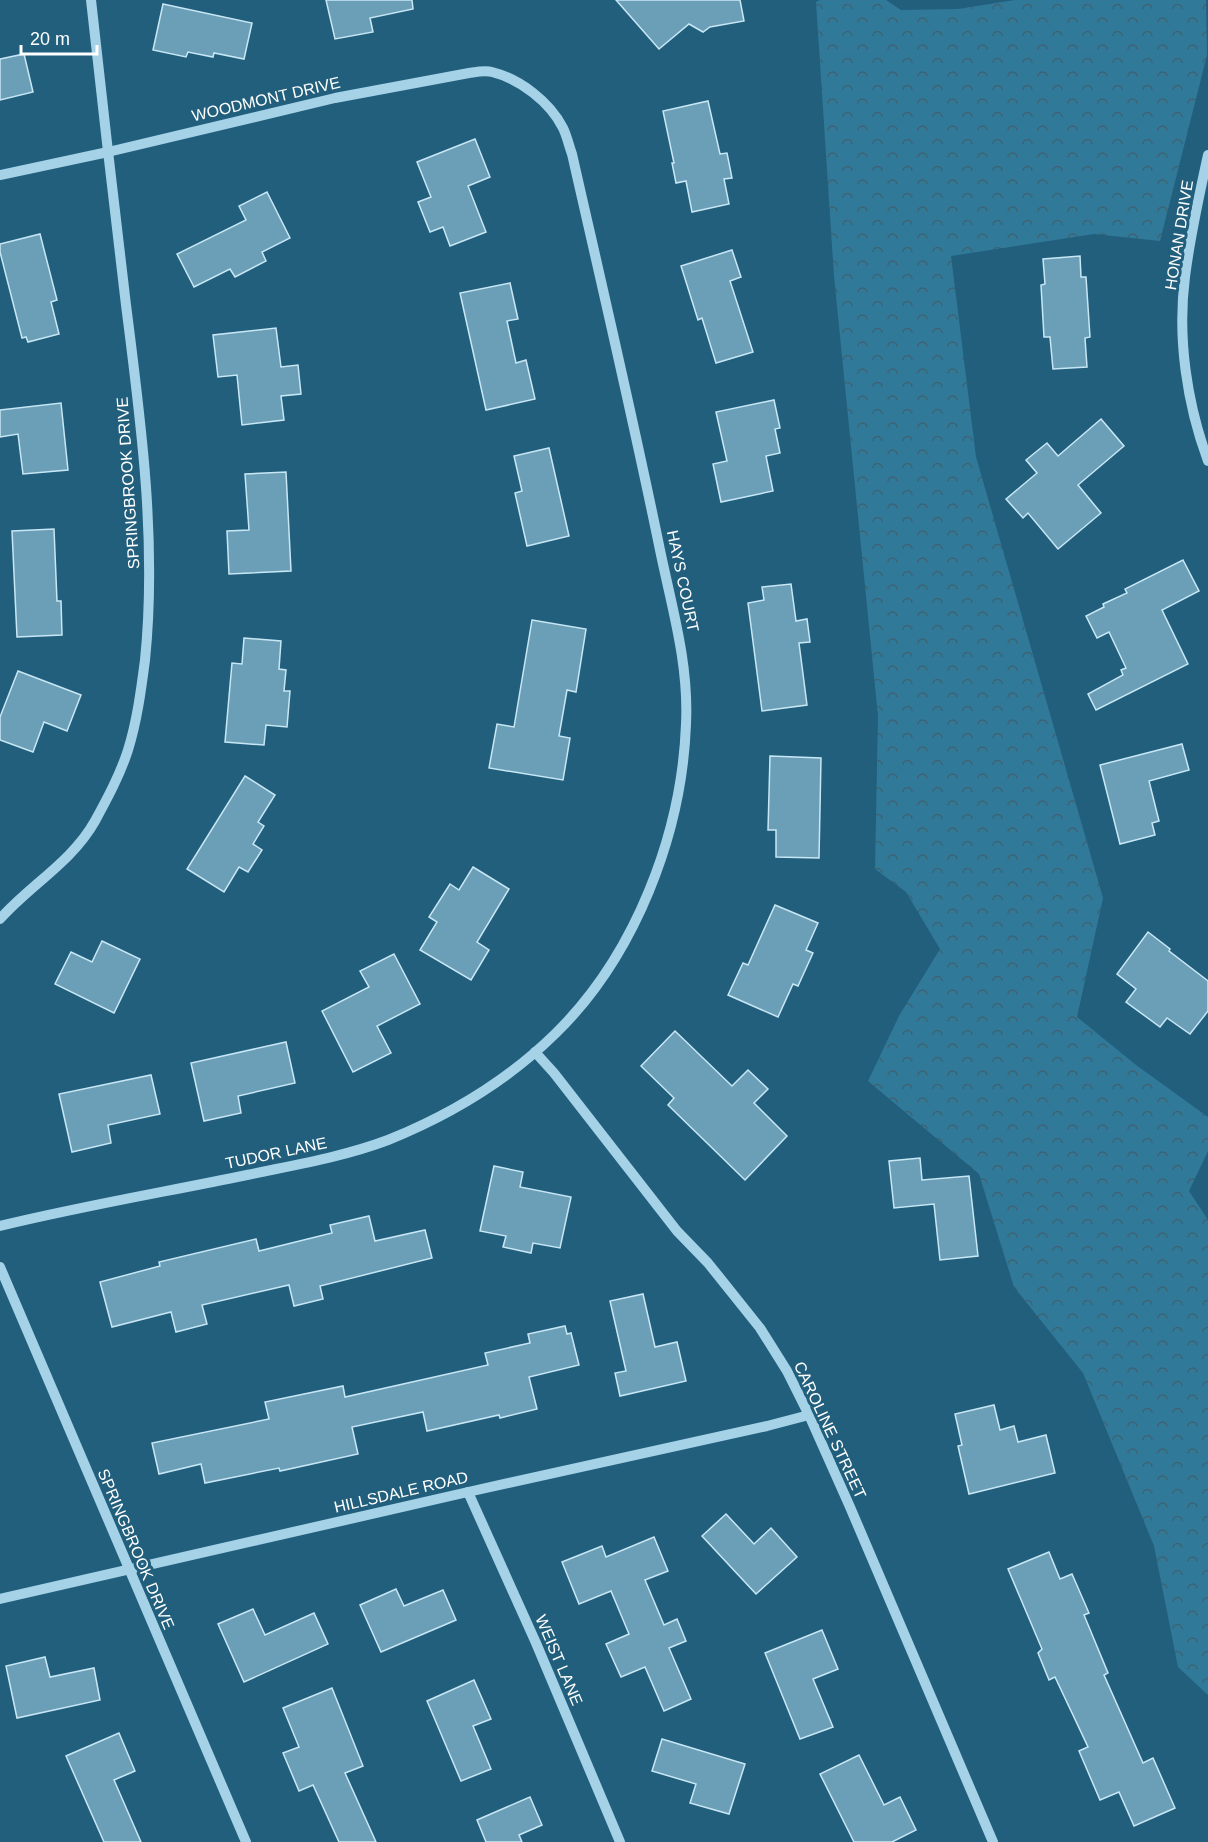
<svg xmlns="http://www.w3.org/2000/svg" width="1208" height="1842" font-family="Arial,sans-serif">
<defs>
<pattern id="forest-crowns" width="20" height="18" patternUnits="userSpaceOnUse" patternTransform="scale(1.5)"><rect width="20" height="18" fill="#317999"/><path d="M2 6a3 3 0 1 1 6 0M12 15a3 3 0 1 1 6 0" fill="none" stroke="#3e6272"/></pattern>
</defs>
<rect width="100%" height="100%" fill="#215f7d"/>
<!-- forest -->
<path fill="url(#forest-crowns)" d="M820 0H886L901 10 958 9 1015 0H1206L1207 55 1160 241 1094 234 951 256 976 457 1103 898 1077 1017 1136 1065 1208 1117V1151L1189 1191 1208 1220V1695L1178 1667 1154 1546 1083 1373 1014 1287 979 1174 868 1081 899 1016 940 949 906 892 875 869 878 716 834 276 816 2Z"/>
<!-- building -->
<g fill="#6b9fb7" stroke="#c8e7f5" stroke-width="1.5">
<path d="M326 0H412L413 9 370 18 373 32 335 39Z"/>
<path d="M616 0H740L744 21 710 27 703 32 689 24 659 49Z"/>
<path d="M163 4 252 23 244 59 214 53 213 57 188 52 186 57 153 50Z"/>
<path d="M24 54 33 92 0 100V59Z"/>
<path d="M708 101 720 154 727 153 732 178 724 179 729 204 692 212 686 181 676 183 672 163H674L663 111Z"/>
<path d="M475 139 490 177 468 186 486 232 450 246 443 227 430 232 418 202 431 197 417 162Z"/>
<path d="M267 192 290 238 262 252 266 261 235 277 230 269 194 287 177 254 246 220 239 206Z"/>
<path d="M40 234 57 300 51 302 59 334 28 342 26 337 22 338 0 252V244Z"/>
<path d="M732 250 741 277 730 281 753 352 716 363 702 318 698 320 681 266Z"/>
<path d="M1080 256 1081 277H1086L1090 337 1085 338 1087 367 1053 369 1050 337H1044L1041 285 1045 284 1043 259Z"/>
<path d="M510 283 518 319 507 321 516 363 526 360 535 399 486 410 460 293Z"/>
<path d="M276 328 281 367 298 365 301 394 281 396 284 420 242 425 237 375 218 377 213 335Z"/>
<path d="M774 400 780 428 775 429 780 453 766 456 773 491 721 502 713 464 727 461 716 412Z"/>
<path d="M61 403 68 470 23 474 18 434 0 437V410Z"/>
<path d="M1101 419 1124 446 1078 485 1101 513 1058 549 1028 513 1023 518 1006 499 1037 473 1026 460 1047 443 1058 456Z"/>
<path d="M549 448 569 536 527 546 515 493 522 491 514 456Z"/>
<path d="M286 472 291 571 229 574 227 531 249 530 245 474Z"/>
<path d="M54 529 57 601H61L62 635 17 637 12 531Z"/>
<path d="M1183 560 1199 591 1162 610 1188 664 1096 710 1088 694 1123 675 1121 670 1126 668 1109 632 1097 638 1086 616 1104 607 1103 604 1127 593 1125 589Z"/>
<path d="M791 584 796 621 807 619 810 642 799 643 807 705 762 711 748 603 764 600 762 587Z"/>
<path d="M532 620 586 629 576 692 567 690 559 736 570 738 563 780 489 768 497 724 514 727Z"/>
<path d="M244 638 281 641 279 669 286 670 284 691H290L287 727 266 725 264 745 225 742 232 663 242 664Z"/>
<path d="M18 671 81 695 67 731 44 722 33 752 0 740V717Z"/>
<path d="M1182 744 1189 770 1149 781 1159 821 1152 823 1155 835 1120 844 1100 765Z"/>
<path d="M770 756 821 758 819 858 776 857V830H768Z"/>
<path d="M245 776 275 795 258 822 264 826 253 844 262 850 248 872 239 867 224 892 187 869Z"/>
<path d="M473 867 509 889 477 942 489 950 471 980 420 950 437 922 429 917 450 884 459 890Z"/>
<path d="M775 905 818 923 806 950 813 953 798 986 793 984 778 1017 728 995 743 963 748 965Z"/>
<path d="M1148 932 1170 949 1169 951 1208 981V1011L1190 1034 1167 1018 1160 1027 1126 1002 1136 989 1117 974Z"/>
<path d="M102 941 140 959 114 1013 55 984 71 952 92 962Z"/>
<path d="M394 954 420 1004 377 1026 391 1053 353 1072 322 1011 369 987 360 971Z"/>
<path d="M675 1031 732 1086 748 1070 768 1089 754 1103 787 1136 745 1180 668 1105 674 1098 641 1066Z"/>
<path d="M286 1042 295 1083 238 1096 241 1113 204 1121 191 1063Z"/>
<path d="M151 1075 160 1114 108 1125 111 1143 72 1152 59 1094Z"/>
<path d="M920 1158 922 1180 969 1176 978 1256 940 1260 934 1204 894 1208 889 1161Z"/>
<path d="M494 1166 523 1172 520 1187 571 1197 560 1248 533 1243 531 1253 503 1247 506 1236 480 1231Z"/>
<path d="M369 1216 375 1241 425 1230 432 1258 320 1286 323 1299 294 1306 289 1285 202 1305 207 1324 176 1332 171 1312 112 1327 100 1282 160 1266 159 1262 256 1239 259 1251 332 1233 330 1225Z"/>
<path d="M643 1294 655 1347 677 1342 686 1381 620 1396 615 1373 626 1371 610 1301Z"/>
<path d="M565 1326 567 1334 571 1333 579 1365 529 1377 537 1409 500 1418 499 1415 427 1431 423 1412 352 1427 358 1454 280 1471 279 1468 205 1483 201 1464 159 1474 152 1443 269 1419 265 1402 343 1386 345 1397 488 1365 485 1353 530 1343 528 1334Z"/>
<path d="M994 1405 1000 1430 1014 1426 1018 1442 1046 1435 1055 1473 969 1494 958 1446 962 1445 955 1414Z"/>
<path d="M726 1514 754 1544 771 1528 797 1557 756 1594 702 1536Z"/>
<path d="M654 1537 668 1571 645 1580 664 1625 677 1619 686 1641 669 1648 691 1699 664 1711 645 1667 621 1677 606 1644 629 1634 611 1591 579 1604 562 1562 602 1546 606 1557Z"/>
<path d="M1049 1552 1060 1579 1072 1574 1089 1613 1084 1615 1108 1673 1104 1675 1143 1763 1153 1758 1175 1808 1134 1826 1119 1792 1100 1800 1079 1751 1088 1747 1055 1677 1049 1680 1038 1653 1042 1649 1008 1569Z"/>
<path d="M396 1589 404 1606 443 1590 456 1620 381 1652 360 1605Z"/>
<path d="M253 1609 265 1635 314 1613 328 1644 244 1682 218 1624Z"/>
<path d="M822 1630 838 1669 813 1679 833 1727 800 1739 765 1653Z"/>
<path d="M45 1657 50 1677 94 1668 100 1700 17 1718 6 1666Z"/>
<path d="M474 1680 491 1719 473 1726 491 1769 461 1781 427 1701Z"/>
<path d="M332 1688 363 1766 345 1773 376 1842H339L313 1785 299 1791 283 1753 299 1747 283 1708Z"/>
<path d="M119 1733 135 1771 114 1780 141 1842H104L66 1756Z"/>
<path d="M662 1739 745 1764 729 1814 690 1803 696 1784 652 1771Z"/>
<path d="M859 1755 884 1805 900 1797 916 1830 892 1842H854L820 1774Z"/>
<path d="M530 1797 542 1825 519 1835 522 1842H486L477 1820Z"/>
</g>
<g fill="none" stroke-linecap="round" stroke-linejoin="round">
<!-- minor -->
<g stroke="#a5d2e7" stroke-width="10">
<path d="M1208 155C1199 196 1190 236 1185 277 1177 338 1187 404 1208 461"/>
<path d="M0 175 108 152 335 98 469 73C476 72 485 70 492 72 520 79 550 102 563 128 567 136 569 146 572 154 602 286 633 418 660 550 672 608 689 664 686 724 682 834 635 956 555 1034 508 1080 450 1115 388 1140 343 1157 294 1165 247 1175 165 1192 82 1206 0 1226"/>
<path d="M0 919C30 885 72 862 95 821 107 799 120 775 128 750 137 721 141 691 145 660 157 542 141 422 126 305 114 203 102 102 91 0"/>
<path d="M535 1052 554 1073 677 1231 708 1263 760 1328 787 1371 809 1415 850 1507 993 1842"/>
<path d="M0 1267 246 1842"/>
<path d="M468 1492 536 1643 620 1842"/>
<path d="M0 1599 468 1492 767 1426 809 1415"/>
</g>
</g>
<g text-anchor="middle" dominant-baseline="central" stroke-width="6" stroke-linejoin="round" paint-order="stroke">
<!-- street labels -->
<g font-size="16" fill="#fff" stroke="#215f7d">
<text transform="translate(266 99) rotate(-13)">WOODMONT DRIVE</text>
<text transform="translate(1179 235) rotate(-81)">HONAN DRIVE</text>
<text transform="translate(128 483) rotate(-94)">SPRINGBROOK DRIVE</text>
<text transform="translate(683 581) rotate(78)">HAYS COURT</text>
<text transform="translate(276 1153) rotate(-12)">TUDOR LANE</text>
<text transform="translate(830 1430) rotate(65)">CAROLINE STREET</text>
<text transform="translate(401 1492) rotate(-13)">HILLSDALE ROAD</text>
<text transform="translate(136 1549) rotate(67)">SPRINGBROOK DRIVE</text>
<text transform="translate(559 1660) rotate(67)">WEIST LANE</text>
</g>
</g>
<!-- scale -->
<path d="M21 45v9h76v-9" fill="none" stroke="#ffffff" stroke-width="3"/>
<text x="30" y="45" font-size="18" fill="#ffffff" stroke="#215f7d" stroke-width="4.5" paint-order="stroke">20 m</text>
</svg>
